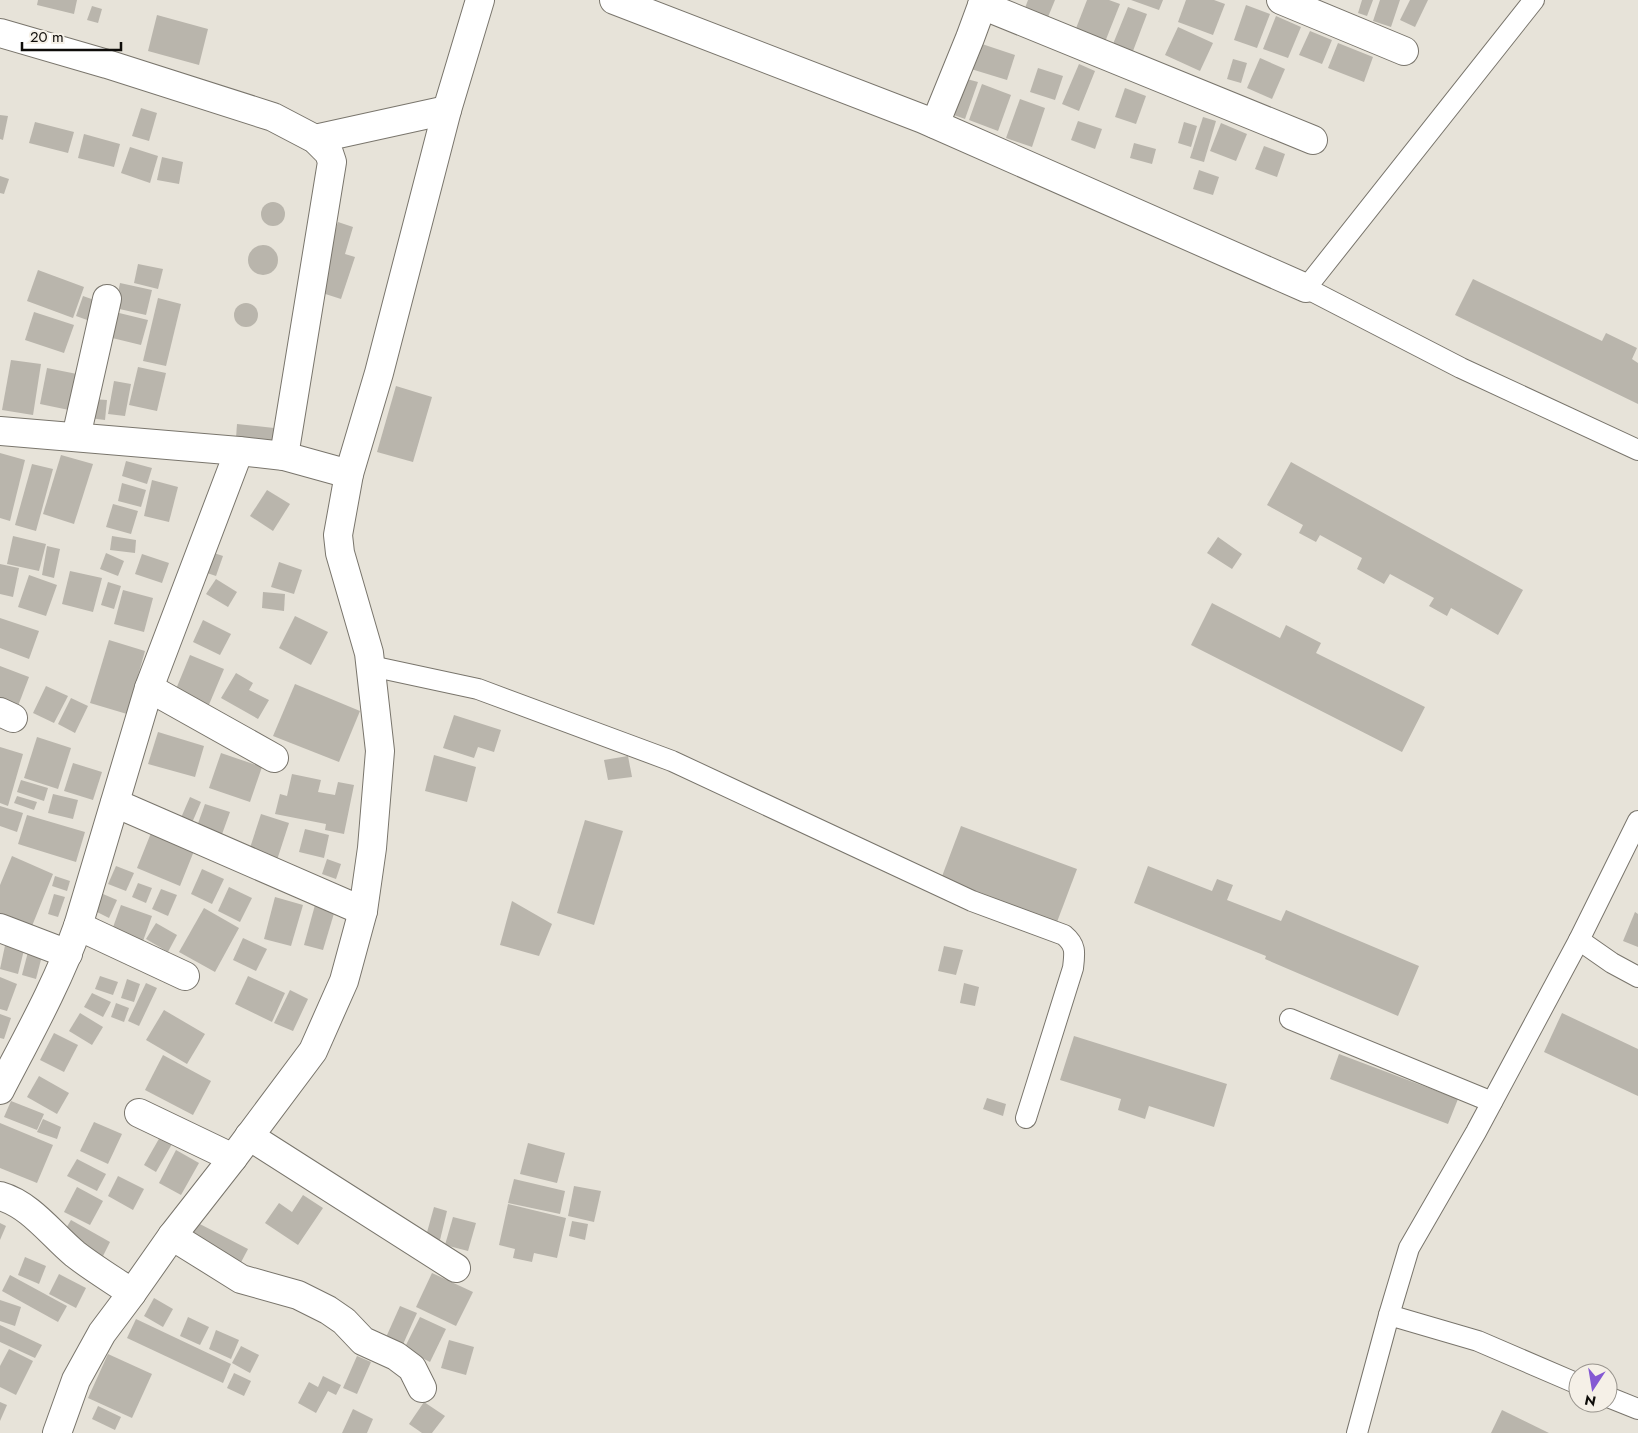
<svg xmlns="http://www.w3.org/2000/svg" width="1638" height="1433" font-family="Jost,sans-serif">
<rect width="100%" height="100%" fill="#e7e3d9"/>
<!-- building -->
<g fill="#b9b5ac">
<path d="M38 0H77L74 14 37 5Z"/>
<path d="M1028 0H1055L1048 17 1025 8Z"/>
<path d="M1087 0H1109L1120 4 1105 42 1075 31Z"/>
<path d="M1131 0H1163L1159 10Z"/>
<path d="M1186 0H1214L1225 4 1213 35 1178 22Z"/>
<path d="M1362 0H1373L1367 16 1358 13Z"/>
<path d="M1380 0H1400L1391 27 1373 21Z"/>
<path d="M1410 0H1428L1415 27 1400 20Z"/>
<path d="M1246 5 1270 14 1257 48 1234 40Z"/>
<path d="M92 6 102 9 98 23 87 20Z"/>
<path d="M1128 7 1147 14 1133 51 1113 44Z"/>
<path d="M157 15 208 29 199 65 148 51Z"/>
<path d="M1276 16 1301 27 1288 58 1263 49Z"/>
<path d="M1178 27 1213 43 1200 71 1165 55Z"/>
<path d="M1310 31 1332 40 1322 64 1299 55Z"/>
<path d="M979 43 1015 55 1007 80 971 69Z"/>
<path d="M1338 43 1373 57 1364 82 1328 68Z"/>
<path d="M1260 58 1285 69 1272 99 1247 88Z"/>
<path d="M1233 59 1247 63 1241 83 1227 79Z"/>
<path d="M1079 64 1095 71 1079 111 1062 104Z"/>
<path d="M1038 68 1063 76 1055 100 1030 92Z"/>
<path d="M963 78 978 82 965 119 951 114Z"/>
<path d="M982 84 1011 95 998 131 969 120Z"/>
<path d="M1125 88 1146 96 1136 124 1115 117Z"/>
<path d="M1020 99 1045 108 1032 147 1006 138Z"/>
<path d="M141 108 157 113 149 141 132 136Z"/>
<path d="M0 115 8 116 3 140 0 139Z"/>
<path d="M1203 117 1216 121 1204 162 1190 158Z"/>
<path d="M1078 121 1102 129 1095 149 1071 140Z"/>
<path d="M35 122 74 132 68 153 29 143Z"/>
<path d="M1184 122 1197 126 1191 147 1178 143Z"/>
<path d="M1221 123 1247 134 1236 161 1210 151Z"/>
<path d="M84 134 120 144 114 167 78 158Z"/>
<path d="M1134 143 1156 149 1152 164 1130 158Z"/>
<path d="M1264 146 1285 154 1277 177 1255 169Z"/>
<path d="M130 147 158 156 150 183 121 173Z"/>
<path d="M162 157 183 162 179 184 157 180Z"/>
<path d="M1199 170 1219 177 1213 195 1193 189Z"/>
<path d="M0 176 9 179 4 194 0 193Z"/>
<circle cx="273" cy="214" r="12"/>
<path d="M338 222 353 227 345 254 355 257 341 299 316 291Z"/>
<circle cx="263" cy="260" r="15"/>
<path d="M138 264 163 269 158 289 134 283Z"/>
<path d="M38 270 84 287 73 318 27 301Z"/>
<path d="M1473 279 1602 341 1606 333 1637 348 1632 359 1638 363V404L1455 315Z"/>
<path d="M120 283 152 290 146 315 115 308Z"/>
<path d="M83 296 97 301 90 321 76 316Z"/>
<path d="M158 298 181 304 166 366 143 361Z"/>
<circle cx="246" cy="315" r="12"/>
<path d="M111 311 148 320 141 345 104 336Z"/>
<path d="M34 312 74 325 64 353 25 340Z"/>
<path d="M11 360 41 364 33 415 2 410Z"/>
<path d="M138 367 166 373 157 411 129 405Z"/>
<path d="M47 368 77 374 69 410 40 404Z"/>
<path d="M114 381 131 384 125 416 108 414Z"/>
<path d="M396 386 432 397 413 462 377 452Z"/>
<path d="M92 399 107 400 105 420 89 418Z"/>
<path d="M237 424 274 428 273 441 236 438Z"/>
<path d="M0 453 25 460 10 521 0 518Z"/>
<path d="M61 455 93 464 74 524 43 514Z"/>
<path d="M126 461 152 468 147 484 122 476Z"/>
<path d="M1291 462 1523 590 1498 635 1451 608 1447 616 1429 606 1434 598 1390 574 1384 584 1357 569 1362 558 1320 535 1316 542 1299 533 1303 525 1267 505Z"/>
<path d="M32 464 53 469 36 531 15 525Z"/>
<path d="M152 480 178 487 169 522 144 516Z"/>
<path d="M122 483 146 490 141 507 118 501Z"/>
<path d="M267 490 290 504 273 531 250 516Z"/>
<path d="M113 504 138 511 131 534 106 527Z"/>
<path d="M13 536 46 544 39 571 7 564Z"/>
<path d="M112 536 136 540 135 553 110 550Z"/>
<path d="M1218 537 1242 554 1232 569 1207 553Z"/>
<path d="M47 546 60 549 54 578 42 575Z"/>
<path d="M211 552 223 556 216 576 204 572Z"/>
<path d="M106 553 124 561 118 576 100 569Z"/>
<path d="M142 554 169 563 162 583 135 574Z"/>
<path d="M279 562 302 570 294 594 271 587Z"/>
<path d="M0 564 19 568 13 597 0 594Z"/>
<path d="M70 571 102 578 93 612 62 604Z"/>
<path d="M29 575 57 585 46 616 18 607Z"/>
<path d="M216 579 237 592 228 607 206 594Z"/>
<path d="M108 582 121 586 114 609 101 605Z"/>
<path d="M123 590 153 598 144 632 114 624Z"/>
<path d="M263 592 285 594 284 611 262 608Z"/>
<path d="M1212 603 1280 638 1286 625 1321 643 1316 653 1425 707 1402 752 1191 645Z"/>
<path d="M295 616 328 632 311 665 279 648Z"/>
<path d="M0 618 39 631 29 659 0 648Z"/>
<path d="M203 620 231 634 220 655 193 642Z"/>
<path d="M109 640 145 651 127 714 90 703Z"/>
<path d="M190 655 224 669 208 707 174 694Z"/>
<path d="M0 666 29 677 18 706 0 699Z"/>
<path d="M236 673 253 683 249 690 269 700 258 719 221 698Z"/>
<path d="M295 684 360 711 339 762 273 736Z"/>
<path d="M46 686 68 696 54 723 33 713Z"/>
<path d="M71 698 88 706 75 733 58 724Z"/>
<path d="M454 715 501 730 494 752 478 747 474 758 443 748Z"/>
<path d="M158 732 204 746 195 777 148 764Z"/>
<path d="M37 737 71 748 58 789 24 778Z"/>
<path d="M0 747 23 754 8 806 0 803Z"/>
<path d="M221 753 262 767 250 802 209 788Z"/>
<path d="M434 755 476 767 467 802 425 791Z"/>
<path d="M628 756 632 777 608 780 604 760Z"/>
<path d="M73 763 102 772 93 800 64 791Z"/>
<path d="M292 774 321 780 318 792 335 795 338 782 354 785 344 834 325 830 326 824 275 814 280 794 287 796Z"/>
<path d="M21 780 48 788 44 801 17 792Z"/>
<path d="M53 794 78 800 73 819 48 813Z"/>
<path d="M17 796 37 802 34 810 14 803Z"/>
<path d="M190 797 201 802 191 825 180 820Z"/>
<path d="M205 804 230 812 221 837 196 829Z"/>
<path d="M0 806 23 813 17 832 0 826Z"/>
<path d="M261 814 289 823 277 860 249 851Z"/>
<path d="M27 815 85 832 76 862 18 844Z"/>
<path d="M585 820 623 831 594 925 557 913Z"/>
<path d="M961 826 1077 869 1057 922 941 879Z"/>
<path d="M153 828 196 846 180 886 137 868Z"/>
<path d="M305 829 329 835 324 858 299 852Z"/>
<path d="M12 856 53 874 32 926 0 914V885Z"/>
<path d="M327 859 341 864 336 879 322 874Z"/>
<path d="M116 866 134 873 126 891 108 884Z"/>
<path d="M1148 866 1212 891 1217 879 1233 885 1227 900 1281 921 1286 910 1419 966 1398 1016 1265 959 1266 956 1134 903Z"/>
<path d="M202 869 224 879 212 904 191 894Z"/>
<path d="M55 876 70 881 67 891 52 886Z"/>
<path d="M138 883 152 888 146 903 132 897Z"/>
<path d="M229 887 252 898 240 922 218 911Z"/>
<path d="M161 889 177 895 168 916 152 909Z"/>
<path d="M54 894 65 897 58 917 48 914Z"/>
<path d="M103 894 117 900 109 918 95 911Z"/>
<path d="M275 897 303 905 291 946 264 939Z"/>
<path d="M512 901 552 924 539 956 500 945Z"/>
<path d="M121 905 152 916 143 941 112 930Z"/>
<path d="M315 905 335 910 323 950 304 945Z"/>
<path d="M204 908 239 928 215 972 179 952Z"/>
<path d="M1635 912 1638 914V947L1623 941Z"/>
<path d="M156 923 177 935 168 952 146 939Z"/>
<path d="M243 938 267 949 256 971 233 960Z"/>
<path d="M6 941 25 946 18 974 0 969Z"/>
<path d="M944 946 963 950 956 975 938 971Z"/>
<path d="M29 948 43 952 36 979 22 975Z"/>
<path d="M100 976 118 982 113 995 95 989Z"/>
<path d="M248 976 285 993 272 1022 235 1004Z"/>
<path d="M0 977 17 984 7 1011 0 1009Z"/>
<path d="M127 979 140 984 134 1002 121 998Z"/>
<path d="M146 983 157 988 139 1026 128 1021Z"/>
<path d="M964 983 979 987 975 1006 960 1003Z"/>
<path d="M290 990 308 999 293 1031 274 1023Z"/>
<path d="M92 993 111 1002 103 1017 84 1007Z"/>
<path d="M116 1003 129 1008 124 1022 111 1017Z"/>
<path d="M164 1010 205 1034 187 1064 146 1040Z"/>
<path d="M80 1013 103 1027 92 1045 69 1031Z"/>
<path d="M1562 1013 1638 1049V1096L1544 1052Z"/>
<path d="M0 1014 11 1018 4 1039 0 1038Z"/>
<path d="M54 1033 78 1045 64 1072 40 1060Z"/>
<path d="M1074 1036 1227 1084 1214 1127 1149 1106 1145 1119 1118 1110 1121 1099 1060 1080Z"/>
<path d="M1339 1054 1458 1099 1448 1124 1330 1079Z"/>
<path d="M163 1055 211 1081 193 1115 145 1090Z"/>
<path d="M39 1076 69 1093 57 1114 27 1097Z"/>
<path d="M987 1098 1006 1104 1003 1116 983 1109Z"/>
<path d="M11 1101 44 1114 37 1130 4 1117Z"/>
<path d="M43 1119 61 1127 57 1139 37 1132Z"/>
<path d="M94 1122 122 1134 108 1164 80 1151Z"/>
<path d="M0 1123 53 1145 37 1183 0 1168Z"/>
<path d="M160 1137 172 1144 156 1172 144 1165Z"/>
<path d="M528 1143 565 1153 557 1183 520 1174Z"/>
<path d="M176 1150 199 1163 181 1195 159 1183Z"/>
<path d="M77 1159 106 1174 97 1191 67 1176Z"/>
<path d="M118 1176 144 1189 133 1210 108 1196Z"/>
<path d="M514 1179 565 1191 560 1214 508 1203Z"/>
<path d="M574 1186 601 1191 594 1222 568 1216Z"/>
<path d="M77 1187 103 1201 90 1225 64 1212Z"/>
<path d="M303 1195 323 1208 298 1245 265 1223 279 1203 292 1212Z"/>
<path d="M508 1204 566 1218 557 1258 534 1253 532 1262 513 1258 515 1249 499 1245Z"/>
<path d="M434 1207 447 1211 440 1240 426 1236Z"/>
<path d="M453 1217 476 1223 468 1251 445 1245Z"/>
<path d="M71 1220 110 1242 102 1258 62 1235Z"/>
<path d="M572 1221 588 1224 585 1240 569 1236Z"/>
<path d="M196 1222 248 1249 238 1268 186 1240Z"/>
<path d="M0 1223 6 1226 0 1240Z"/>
<path d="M25 1257 46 1266 39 1284 18 1275Z"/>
<path d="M432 1273 473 1292 456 1326 416 1307Z"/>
<path d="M59 1274 86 1288 76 1308 49 1294Z"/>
<path d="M10 1275 67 1306 58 1322 2 1291Z"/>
<path d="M154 1298 173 1309 163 1327 144 1316Z"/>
<path d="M0 1300 21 1307 15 1326 0 1321Z"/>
<path d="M400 1306 417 1313 400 1351 383 1344Z"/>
<path d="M188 1317 209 1327 200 1345 180 1336Z"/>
<path d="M420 1317 446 1329 430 1362 404 1349Z"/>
<path d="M136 1319 231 1364 223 1383 127 1338Z"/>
<path d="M0 1325 42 1345 35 1358 0 1342Z"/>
<path d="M216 1330 239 1340 231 1359 209 1349Z"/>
<path d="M449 1340 474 1347 466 1375 441 1368Z"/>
<path d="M241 1346 259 1355 250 1373 232 1363Z"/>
<path d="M9 1349 33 1361 16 1395 0 1387V1366Z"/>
<path d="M108 1354 152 1374 132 1418 88 1398Z"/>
<path d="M357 1356 371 1362 357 1394 343 1388Z"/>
<path d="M234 1373 251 1381 244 1396 227 1388Z"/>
<path d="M323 1376 341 1385 336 1395 328 1391 316 1413 298 1403 309 1382 318 1387Z"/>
<path d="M0 1402 7 1405 0 1421Z"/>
<path d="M424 1402 445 1416 432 1433H422L409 1424Z"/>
<path d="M98 1406 121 1417 115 1430 92 1419Z"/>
<path d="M353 1409 373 1419 367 1433H342Z"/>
<path d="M1502 1410 1549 1433H1491Z"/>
</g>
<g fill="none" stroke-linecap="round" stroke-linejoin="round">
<!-- lane casing -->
<g stroke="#79756c" stroke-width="22">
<g id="lane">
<path d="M1534 0 1306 288 1461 368 1638 450"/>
<path d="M371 666 478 689 672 761 972 901 1064 935C1076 945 1075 952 1073 968L1026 1118"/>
<path d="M1638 821 1579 940 1612 963 1638 977"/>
<path d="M1290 1019 1492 1102"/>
<path d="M1389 1315 1409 1248 1476 1132 1579 940"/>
<path d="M1608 1397 1638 1409"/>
<path d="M1357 1433 1389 1315 1478 1341 1578 1384"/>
</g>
</g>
<!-- street casing -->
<g stroke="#79756c" stroke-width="30">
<g id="street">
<path d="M614 0 923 119 1306 288"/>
<path d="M1281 0 1404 51"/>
<path d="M982 5 1313 140"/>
<path d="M0 33 107 64 273 117 315 139 329 153 332 162 284 456"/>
<path d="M935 124 970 38 984 0"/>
<path d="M315 139 447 110"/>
<path d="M0 431 239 451 284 456 349 474"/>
<path d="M76 437 107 299"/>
<path d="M149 688 274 758"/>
<path d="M0 712 13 718"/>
<path d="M115 803 363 911"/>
<path d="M78 926 185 976"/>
<path d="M0 928 68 954"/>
<path d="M0 1090C28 1036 58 983 78 926L149 688 239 451"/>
<path d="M139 1113 233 1158"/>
<path d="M249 1136 456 1268"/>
<path d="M0 1196C31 1205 51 1234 75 1254 93 1268 113 1280 132 1293"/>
<path d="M172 1236 241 1279 298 1295 328 1310 344 1321 363 1341 396 1356 412 1368 422 1388"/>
<path d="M57 1433 76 1380 102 1333 132 1293 172 1236 233 1158 313 1051 344 981 363 911 372 848 380 751 369 653 340 553 338 535 349 474 379 373 447 110 480 0"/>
</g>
</g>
<!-- lane -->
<use href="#lane" stroke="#fff" stroke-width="20"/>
<!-- street -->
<use href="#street" stroke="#fff" stroke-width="28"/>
</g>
<!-- north arrow -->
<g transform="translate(1593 1388) rotate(192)"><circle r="24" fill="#f5f0e7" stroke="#99958e"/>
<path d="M0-4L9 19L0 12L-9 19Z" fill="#8459d3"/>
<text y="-8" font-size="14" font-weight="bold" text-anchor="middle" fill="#0e0c09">N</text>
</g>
<!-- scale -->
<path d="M22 42v8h99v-8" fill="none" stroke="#0e0c09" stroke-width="2.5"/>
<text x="30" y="42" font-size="15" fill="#0e0c09" stroke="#f5f0e7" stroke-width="4" paint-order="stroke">20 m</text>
</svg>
